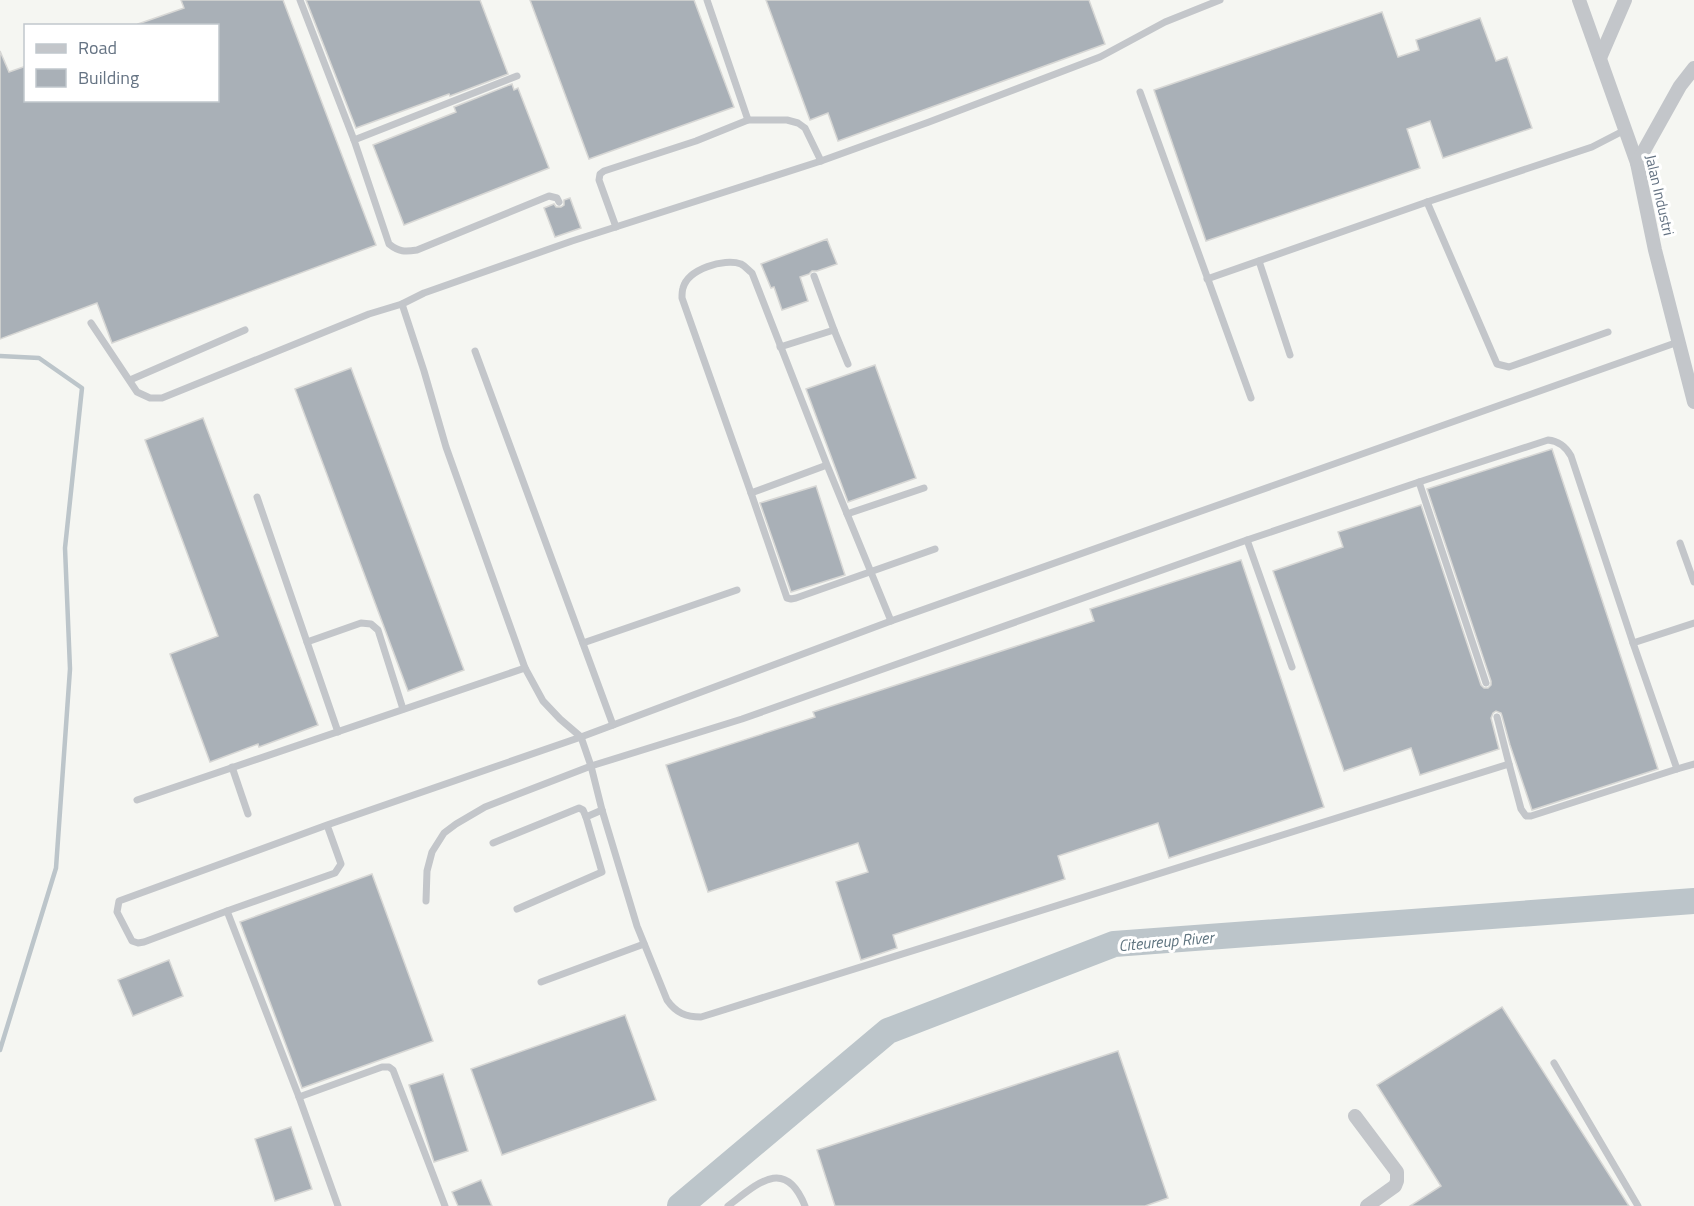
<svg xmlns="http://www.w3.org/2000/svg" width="1694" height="1206" font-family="'Titillium Web',sans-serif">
<rect width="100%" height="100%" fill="#f5f6f2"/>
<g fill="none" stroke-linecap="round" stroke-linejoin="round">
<!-- stream -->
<path stroke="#bcc5ca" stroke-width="4.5" d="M0 356 39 358 82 388 65 548 70 669 56 868 0 1050"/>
<!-- river -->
<path stroke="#bcc5ca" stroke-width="26" d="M680 1206 888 1031 1114 944 1694 901"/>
</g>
<!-- building -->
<g fill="#a9b0b7" stroke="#d7d7d5" stroke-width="1.5">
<path d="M181 0H283L376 245 112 343 97 303 0 339V51L9 72 26 66V100H218V26H139L138 24 184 8Z"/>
<path d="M306 0H480L508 74 450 96 449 94 356 128Z"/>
<path d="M530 0H694L734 107 589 159Z"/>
<path d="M766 0H1089L1105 44 838 141 828 113 810 120Z"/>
<path d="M1382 12 1398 57 1419 50 1416 40 1480 18 1496 61 1507 57 1532 128 1443 158 1430 121 1407 129 1420 168 1206 241 1154 90Z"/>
<path d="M512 84 514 90 518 88 549 168 404 225 373 145 456 112 454 107Z"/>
<path d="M570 198 581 228 555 237 544 208 554 204 556 207H561L564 205V200Z"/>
<path d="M827 239 837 264 817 271H812L809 274 800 277 808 301 782 310 774 287 771 288 761 264Z"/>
<path d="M875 365 916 478 848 502 806 389Z"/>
<path d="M351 368 464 670 408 691 295 389Z"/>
<path d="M203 418 318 725 259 747 258 744 210 762 170 654 218 636 145 440Z"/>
<path d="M1552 449 1658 769 1532 810 1510 745 1502 716 1501 713 1496 711 1493 713 1491 718 1499 749 1420 775 1411 748 1344 771 1273 571 1343 547 1338 532 1421 505 1481 685 1484 688H1488L1491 685V681L1427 489Z"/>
<path d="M816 486 845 575 791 592 760 503Z"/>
<path d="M1241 560 1324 807 1169 858 1158 823 1058 856 1065 879 893 935 897 948 861 960 836 882 868 872 858 843 708 892 666 765 815 717 813 712 1094 621 1090 609Z"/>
<path d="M372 874 433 1041 302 1088 240 922Z"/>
<path d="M169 960 183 996 133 1016 118 980Z"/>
<path d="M1502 1007 1629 1206H1410L1441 1186 1377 1085Z"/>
<path d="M625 1015 656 1100 502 1155 471 1069Z"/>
<path d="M1118 1051 1168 1198 1145 1206H835L817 1150Z"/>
<path d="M443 1074 468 1151 434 1162 409 1085Z"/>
<path d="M291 1127 312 1189 275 1201 255 1139Z"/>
<path d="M481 1180 492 1206H458L452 1192Z"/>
</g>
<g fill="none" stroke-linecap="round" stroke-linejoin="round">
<!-- lane -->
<g stroke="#c3c6ca" stroke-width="7">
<path d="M300 0 354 140"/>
<path d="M707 0 748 120"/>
<path d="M1220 0 1165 22 1100 57 929 122 821 161 572 241 424 293 402 304 424 371 446 447 525 668 543 701 560 719 581 737 891 621 1678 342"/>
<path d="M517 76 354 140 389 244C399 252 405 252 417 250L549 196 557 198 559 202"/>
<path d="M1140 92 1251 398"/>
<path d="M1427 202 1497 364 1509 367 1608 332"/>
<path d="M616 227 599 180 600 174 604 171 696 141 748 120H787L798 123 805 128 821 161"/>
<path d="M1259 261 1290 355"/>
<path d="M814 276 834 330"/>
<path d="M1207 279 1427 202 1592 147 1625 130"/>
<path d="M91 323 137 392 150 398H162L369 314 402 304"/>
<path d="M780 347 834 330 848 364"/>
<path d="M475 351 613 725"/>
<path d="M130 380 245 330"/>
<path d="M827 465 751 493 682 298C682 295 682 291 683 288 688 269 724 258 741 264 745 266 748 270 752 273L827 465 891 621"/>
<path d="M1419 482 1486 683"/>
<path d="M751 493 787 598 791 599 796 598 935 549"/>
<path d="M257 497 338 732"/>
<path d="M847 514 924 488"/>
<path d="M1247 540 1292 667"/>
<path d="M1680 543 1694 582"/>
<path d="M307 642 361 623 371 624 378 630 403 709"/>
<path d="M583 643 737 590"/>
<path d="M1497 717 1509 764"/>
<path d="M232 767 248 814"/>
<path d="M1677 769 1694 764"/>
<path d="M137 800 525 668"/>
<path d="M327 825 341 864 335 873 227 911 144 942 138 943 132 941 117 912 119 901 327 825 581 737 591 766 742 719 1247 540 1419 482 1548 440C1559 441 1566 447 1571 456L1633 643 1694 623"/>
<path d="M493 843 579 808 583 810 586 817"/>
<path d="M426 901 427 871 432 852 444 833 456 824 485 807 591 766 602 810 637 926 667 1000C676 1013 686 1017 701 1017L1509 764 1521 809 1526 816H1531L1677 769 1633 643"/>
<path d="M517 909 602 872 586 817 602 810"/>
<path d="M227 911 299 1097 338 1206"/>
<path d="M541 982 644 944"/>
<path d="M1554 1063 1638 1206"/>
<path d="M299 1097 382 1067H389L393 1070 445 1206"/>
<path d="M728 1206C757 1184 785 1156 805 1206"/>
</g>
<!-- street -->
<g stroke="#c3c6ca" stroke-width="14">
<path d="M1579 0 1637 163 1655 250 1694 402"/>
<path d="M1600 58 1625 0"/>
<path d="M1637 163 1680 86 1694 68"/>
<path d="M1355 1116 1397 1172V1181L1395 1186 1367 1206"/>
</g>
</g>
<g text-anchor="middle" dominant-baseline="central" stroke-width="6" stroke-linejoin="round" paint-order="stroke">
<!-- street labels -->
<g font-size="15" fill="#657383" stroke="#fff">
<text transform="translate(1660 195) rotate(77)">Jalan Industri</text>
</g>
<!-- water labels -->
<g font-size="16" font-style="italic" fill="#607580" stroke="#fff">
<text transform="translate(1166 941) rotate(-5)">Citeureup River</text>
</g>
</g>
<!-- legend -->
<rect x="24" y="24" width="195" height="78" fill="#ffffff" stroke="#c1c7cd" stroke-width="1.5"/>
<rect x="36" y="44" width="30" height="9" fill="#c3c6ca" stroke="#c1c7cd" stroke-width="1.5"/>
<text x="78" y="54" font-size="18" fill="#657383">Road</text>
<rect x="36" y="69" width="30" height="18" fill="#a9b0b7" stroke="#c1c7cd" stroke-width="1.5"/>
<text x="78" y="84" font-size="18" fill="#657383">Building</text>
</svg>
